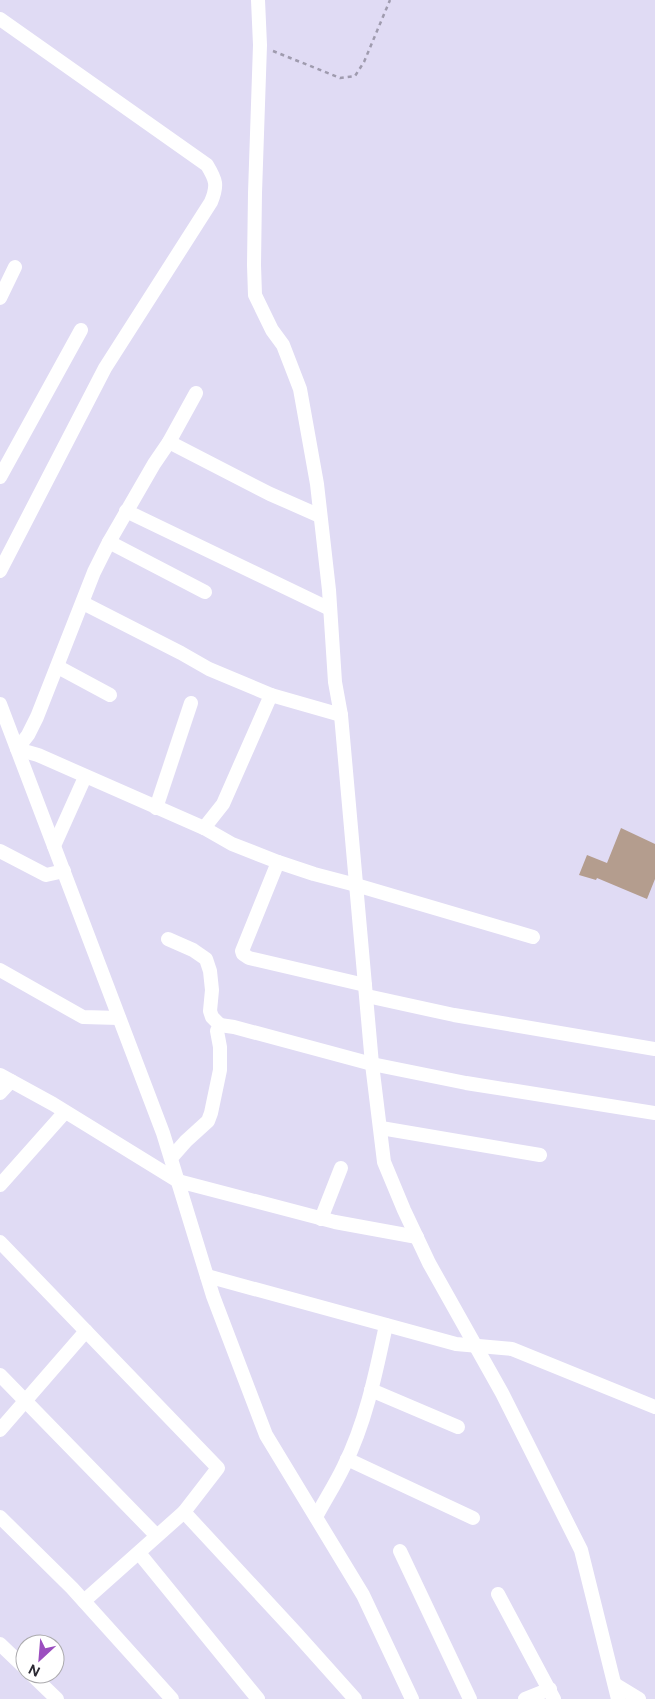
<svg xmlns="http://www.w3.org/2000/svg" width="655" height="1699" font-family="Figtree,sans-serif">
<rect width="100%" height="100%" fill="#e0dbf4"/>
<!-- building -->
<path fill="#b49d8e" d="M621 828 655 844V879L647 899 597 878 596 880 579 875 587 855 607 863Z"/>
<g fill="none" stroke-linecap="round" stroke-linejoin="round">
<!-- path -->
<path stroke="#9f9bae" stroke-width="2.5" stroke-dasharray="4 4" stroke-linecap="butt" d="M273 51 340 78 355 76 364 62 390 0"/>
<!-- street -->
<g stroke="#fff" stroke-width="14">
<path d="M258 0 260 45 255 193 254 265 255 295 272 330 283 345 300 389 317 484 329 590 335 682 341 715 372 1064 384 1162 404 1210 429 1263 502 1393 581 1550 618 1699"/>
<path d="M0 19 207 165C216 180 218 185 211 202L105 368 0 571"/>
<path d="M0 298 15 267"/>
<path d="M196 393 169 442 154 464 109 542 94 572 37 717 28 735 17 749 38 755 204 828 232 844 278 862 314 874 356 885 533 937"/>
<path d="M169 442 270 494 320 516"/>
<path d="M0 477 81 330"/>
<path d="M126 511 330 609"/>
<path d="M109 542 205 592"/>
<path d="M83 603 181 653 209 669 271 695 341 715"/>
<path d="M58 667 110 695"/>
<path d="M0 704 163 1133 213 1296 266 1435 363 1595 412 1699"/>
<path d="M156 808 191 703"/>
<path d="M204 828 223 804 271 695"/>
<path d="M54 846 85 777"/>
<path d="M0 851 46 875 64 871"/>
<path d="M278 862 242 951 243 954 249 958 365 985"/>
<path d="M168 939 193 950 206 959 210 971 212 990 210 1011 212 1017 220 1025 217 1031 220 1047V1070L211 1113 208 1121 186 1141 171 1158"/>
<path d="M0 970 83 1017 119 1018"/>
<path d="M367 996 454 1015 655 1049"/>
<path d="M220 1025 234 1027 372 1064 466 1083 655 1113"/>
<path d="M0 1075 53 1104 178 1181 335 1222 417 1237"/>
<path d="M0 1093 11 1081"/>
<path d="M381 1128 540 1155"/>
<path d="M0 1185 65 1112"/>
<path d="M321 1219 341 1168"/>
<path d="M0 1242 218 1468 184 1512 84 1601"/>
<path d="M207 1276 456 1344 512 1349 655 1407"/>
<path d="M0 1375 156 1535"/>
<path d="M371 1390 458 1427"/>
<path d="M0 1430 86 1331"/>
<path d="M347 1459 473 1518"/>
<path d="M184 1512 296 1633 355 1699"/>
<path d="M0 1517 72 1588 172 1699"/>
<path d="M316 1517C325 1500 336 1483 344 1466 366 1422 376 1372 386 1325"/>
<path d="M400 1551 470 1699"/>
<path d="M139 1553 258 1699"/>
<path d="M498 1594 554 1699"/>
<path d="M0 1644 25 1668"/>
<path d="M31 1674 57 1699"/>
<path d="M616 1685 639 1699"/>
<path d="M525 1699 550 1689"/>
</g>
</g>
<!-- north arrow -->
<g transform="translate(40 1659) rotate(206)"><circle r="24" fill="#ffffff" stroke="#abaaad"/>
<path d="M0-4L9 19L0 12L-9 19Z" fill="#9b4ebf"/>
<text y="-8" font-size="14" font-weight="bold" text-anchor="middle" fill="#2c2a33">N</text>
</g>
</svg>
